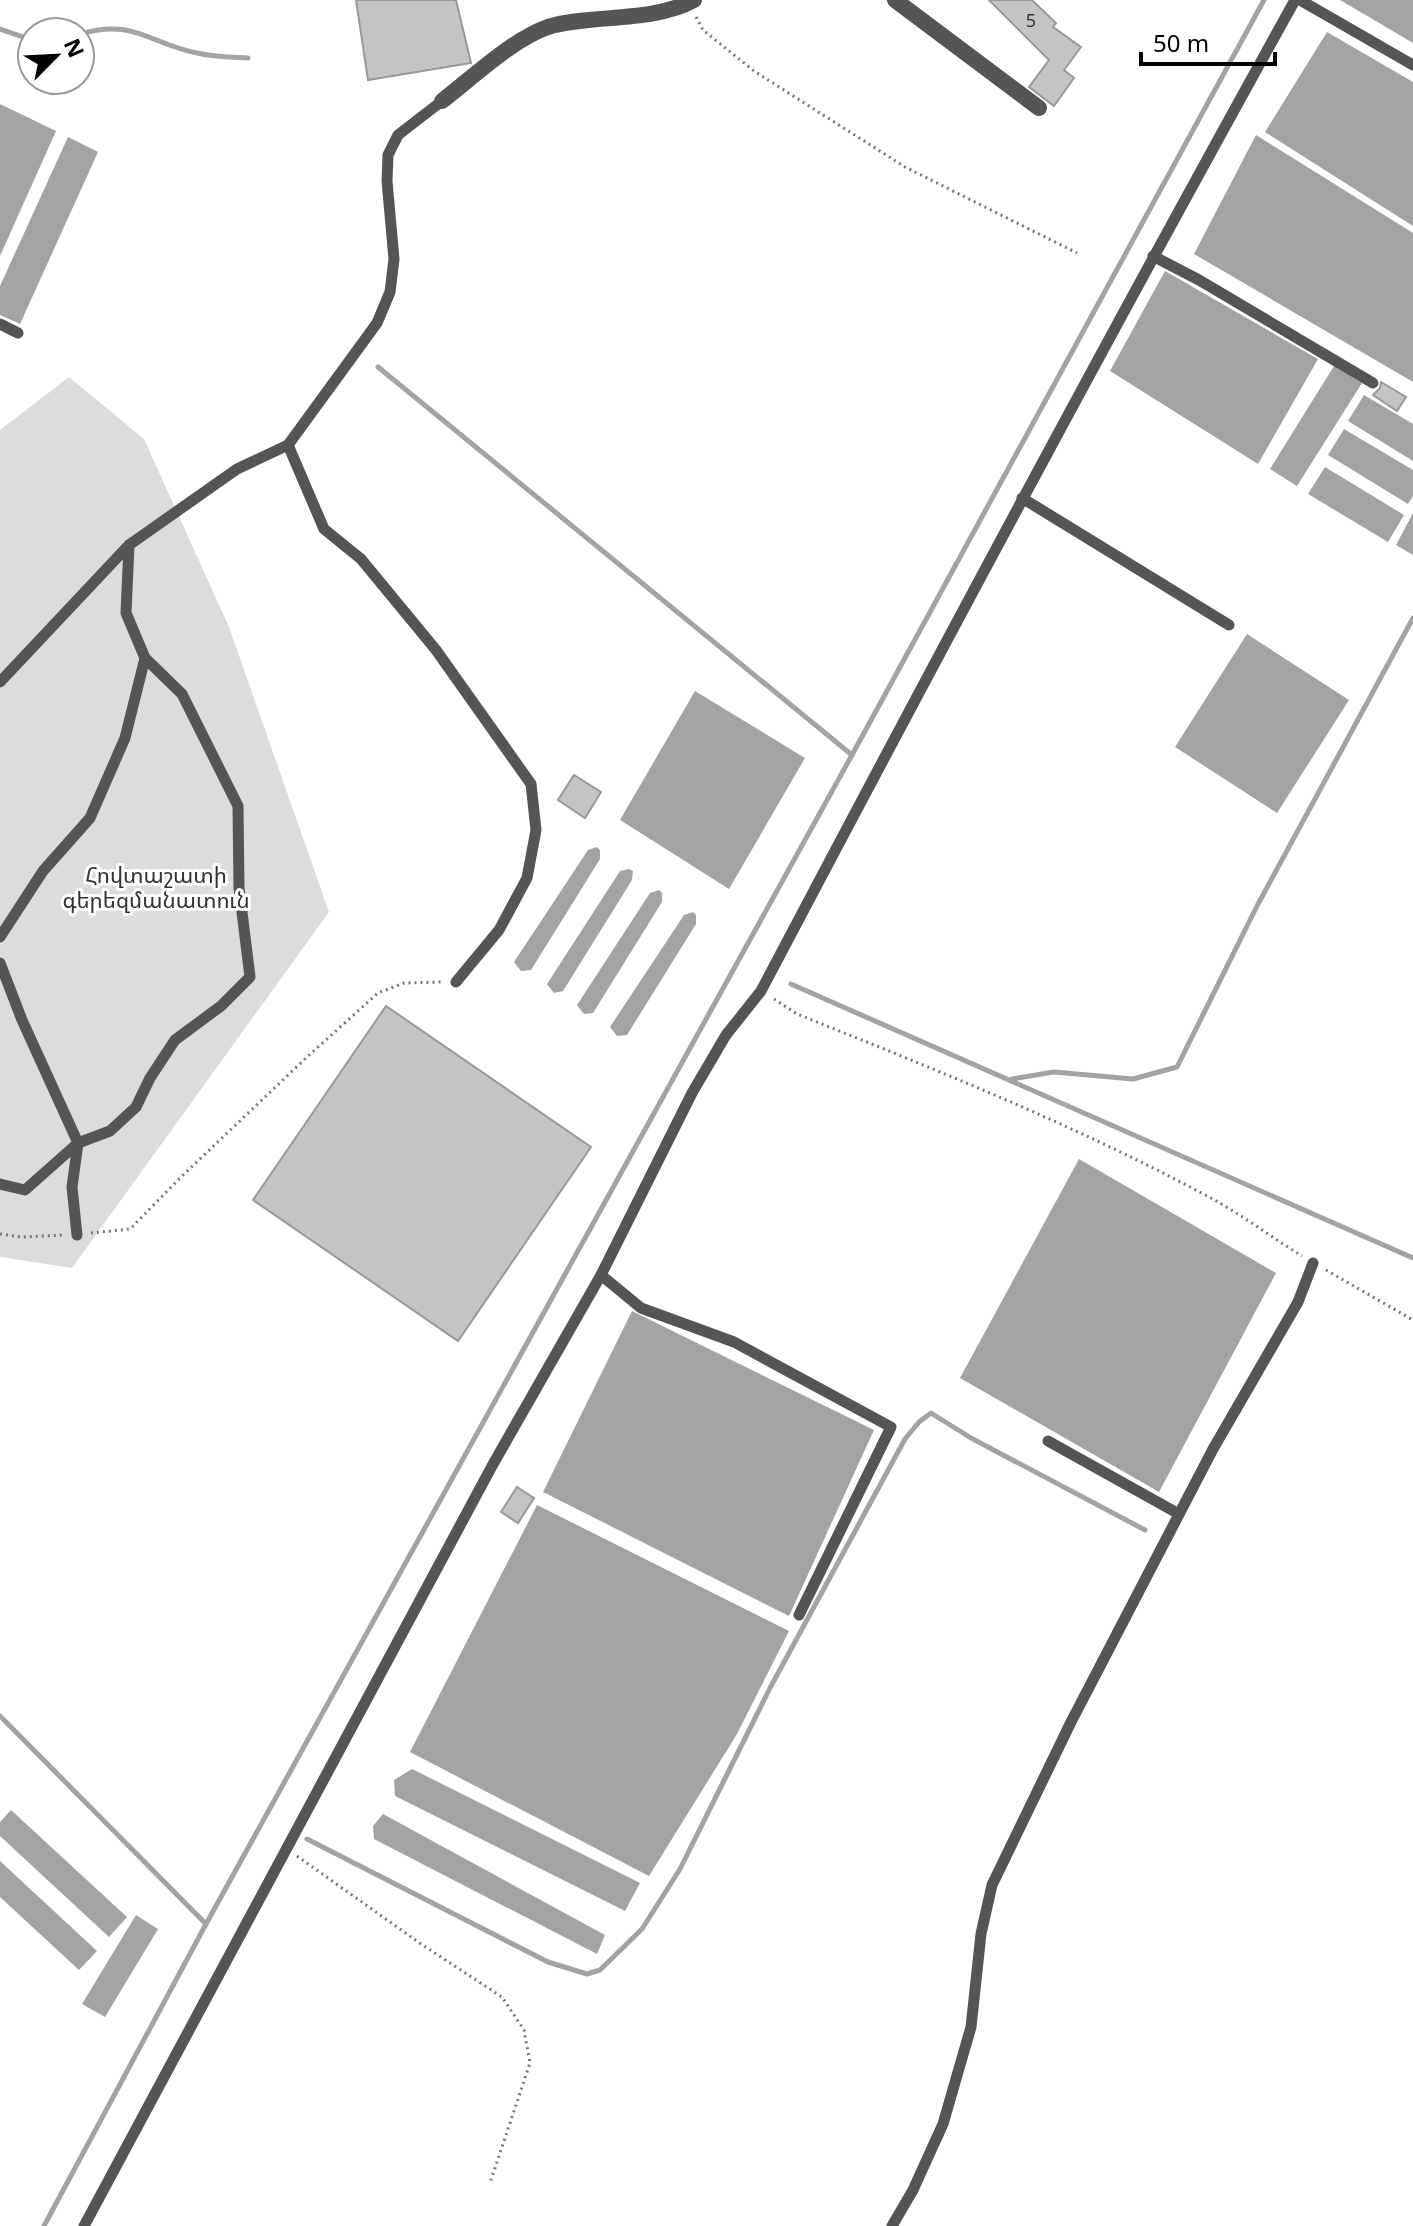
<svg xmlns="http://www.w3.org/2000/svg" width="1413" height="2226" font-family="'Noto Sans','Noto Sans Armenian',sans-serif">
<rect width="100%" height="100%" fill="#fff"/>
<!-- green -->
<path fill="#dcdcdc" d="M69 377 144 439 229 627 329 912 72 1268 0 1257V430Z"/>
<!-- water -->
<g fill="#a3a3a3">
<path d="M1340 0H1413V43Z"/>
<path d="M1327 32 1413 82V226L1265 132Z"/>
<path d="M0 104 56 131 0 256Z"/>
<path d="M1256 135 1413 233V382L1194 254Z"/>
<path d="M68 137 98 152 20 324 0 315V286Z"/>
<path d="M1165 271 1318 359 1258 464 1110 371Z"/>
<path d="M1334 366 1362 383 1297 486 1270 469Z"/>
<path d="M1364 395 1413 424V461L1348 421Z"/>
<path d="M1344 429 1413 470V496L1408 504 1328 455Z"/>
<path d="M1325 467 1404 515 1388 542 1308 494Z"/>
<path d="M1413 513V555L1396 545Z"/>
<path d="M1247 634 1349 700 1277 813 1175 747Z"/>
<path d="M695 691 805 758 729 889 620 820Z"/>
<path d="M597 847 600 850V859L531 970 521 971 514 962 588 850Z"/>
<path d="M629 869 633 871 632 880 563 991 554 993 547 984 620 871Z"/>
<path d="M659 890 662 893V902L593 1013 584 1014 577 1005 650 893Z"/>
<path d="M693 912 696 915V924L627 1035 617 1036 610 1027 684 915Z"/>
<path d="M1079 1159 1276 1273 1159 1492 960 1378Z"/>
<path d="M632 1311 874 1430 789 1616 543 1492Z"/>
<path d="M537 1505 789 1631 737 1734 649 1876 410 1752Z"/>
<path d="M412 1769 640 1883 625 1911 395 1796 394 1780Z"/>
<path d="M11 1810 127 1917 109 1937 0 1836V1822Z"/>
<path d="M383 1814 605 1935 597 1954 374 1839 373 1826Z"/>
<path d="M0 1861 97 1951 79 1970 0 1897Z"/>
<path d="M136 1915 158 1929 105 2017 82 2004Z"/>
</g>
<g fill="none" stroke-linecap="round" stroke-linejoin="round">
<!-- stream -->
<g stroke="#a3a3a3" stroke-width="5">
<path d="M0 29 32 40"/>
<path d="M80 34C134 18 150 44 197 53 214 57 232 57 248 58"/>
<path d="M378 367 852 755"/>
<path d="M791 984C999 1074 1205 1168 1413 1258"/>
<path d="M1012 1079 1054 1072 1133 1079 1177 1067 1257 906 1413 618"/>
<path d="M0 1716 206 1924"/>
<path d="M307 1839 548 1962 587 1974 600 1970 642 1929 680 1869 770 1688 905 1439 919 1422 931 1413 971 1438 1145 1530"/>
<path d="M44 2226 206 1924 852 755 1264 0"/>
</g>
</g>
<!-- building -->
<g fill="#c4c4c4" stroke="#999" stroke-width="2">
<path d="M356 0H456L471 63 368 80Z"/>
<path d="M989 0H1032L1056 23 1053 27 1081 47 1064 70 1074 78 1054 106 1029 87 1049 60Z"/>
<path d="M1381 382 1406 397 1397 411 1373 395 1380 388Z"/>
<path d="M574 775 601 792 585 818 558 800Z"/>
<path d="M386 1006 591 1147 458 1341 253 1200Z"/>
<path d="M517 1487 534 1498 518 1523 501 1512Z"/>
</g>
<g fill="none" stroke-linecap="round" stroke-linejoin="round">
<!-- path -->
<g stroke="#777" stroke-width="3" stroke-dasharray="2 4" stroke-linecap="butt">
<path d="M696 17 703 30 754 71 905 167 1077 253"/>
<path d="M774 999 797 1014C937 1070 1077 1126 1209 1197 1241 1214 1271 1237 1302 1256"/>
<path d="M91 1233 130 1229 181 1177 307 1057 378 993 404 983 443 982"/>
<path d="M0 1234 22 1237 64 1235"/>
<path d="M1326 1270 1413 1320"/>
<path d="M297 1856 421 1944 502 1997 524 2030 530 2063 490 2183"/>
</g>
<!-- lane -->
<g stroke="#555" stroke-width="11">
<path d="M1300 0 1413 65"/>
<path d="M1153 256 1199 280 1373 383"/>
<path d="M0 324 18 333"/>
<path d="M288 445 324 529 361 559 436 650 531 784 536 830 527 878 499 930 456 982"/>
<path d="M1022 498 1229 625"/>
<path d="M0 682 129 545 237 469 288 445 377 323 390 292 394 259 387 181 388 155 398 135 442 101"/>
<path d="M0 937 43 871 90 818 125 738 145 658"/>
<path d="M0 963 22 1020 78 1143 72 1187 77 1235"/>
<path d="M0 1184 25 1190 78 1143 110 1131 136 1107 150 1078 175 1040 221 1006 250 977 239 888 238 806 182 694 145 658 126 613 129 545"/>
<path d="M601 1275 641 1308 734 1342 891 1427 799 1615"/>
<path d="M1048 1441 1179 1514"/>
<path d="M84 2226 492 1466 601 1275 692 1093 726 1035 761 991C936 659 1113 328 1295 0"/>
<path d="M892 2226 913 2190 943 2124 971 2027 981 1934 992 1885 1071 1722 1213 1449 1298 1302 1313 1263"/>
</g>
<!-- street -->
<g stroke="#555" stroke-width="16">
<path d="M895 0 1039 108"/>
<path d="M442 101C472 78 513 39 548 27 591 14 652 23 694 0"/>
</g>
</g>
<g text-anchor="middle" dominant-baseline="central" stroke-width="6" stroke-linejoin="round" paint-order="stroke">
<!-- number labels -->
<g font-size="18" fill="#313131">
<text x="1031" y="20">5</text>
</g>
<!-- park labels -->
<g font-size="22" fill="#333" stroke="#fff">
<text x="156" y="874">Հովտաշատի<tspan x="156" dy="25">գերեզմանատուն</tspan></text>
</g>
</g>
<!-- north arrow -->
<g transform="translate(56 56) rotate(66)"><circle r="38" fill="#ffffff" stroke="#999999" stroke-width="2"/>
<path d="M0-6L14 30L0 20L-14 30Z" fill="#000000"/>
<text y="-12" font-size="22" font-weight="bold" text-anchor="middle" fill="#000000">N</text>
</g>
<!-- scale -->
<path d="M1141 52v12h134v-12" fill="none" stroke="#000000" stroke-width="4"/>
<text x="1153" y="52" font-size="24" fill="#000000" stroke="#ffffff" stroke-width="6" paint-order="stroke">50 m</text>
</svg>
